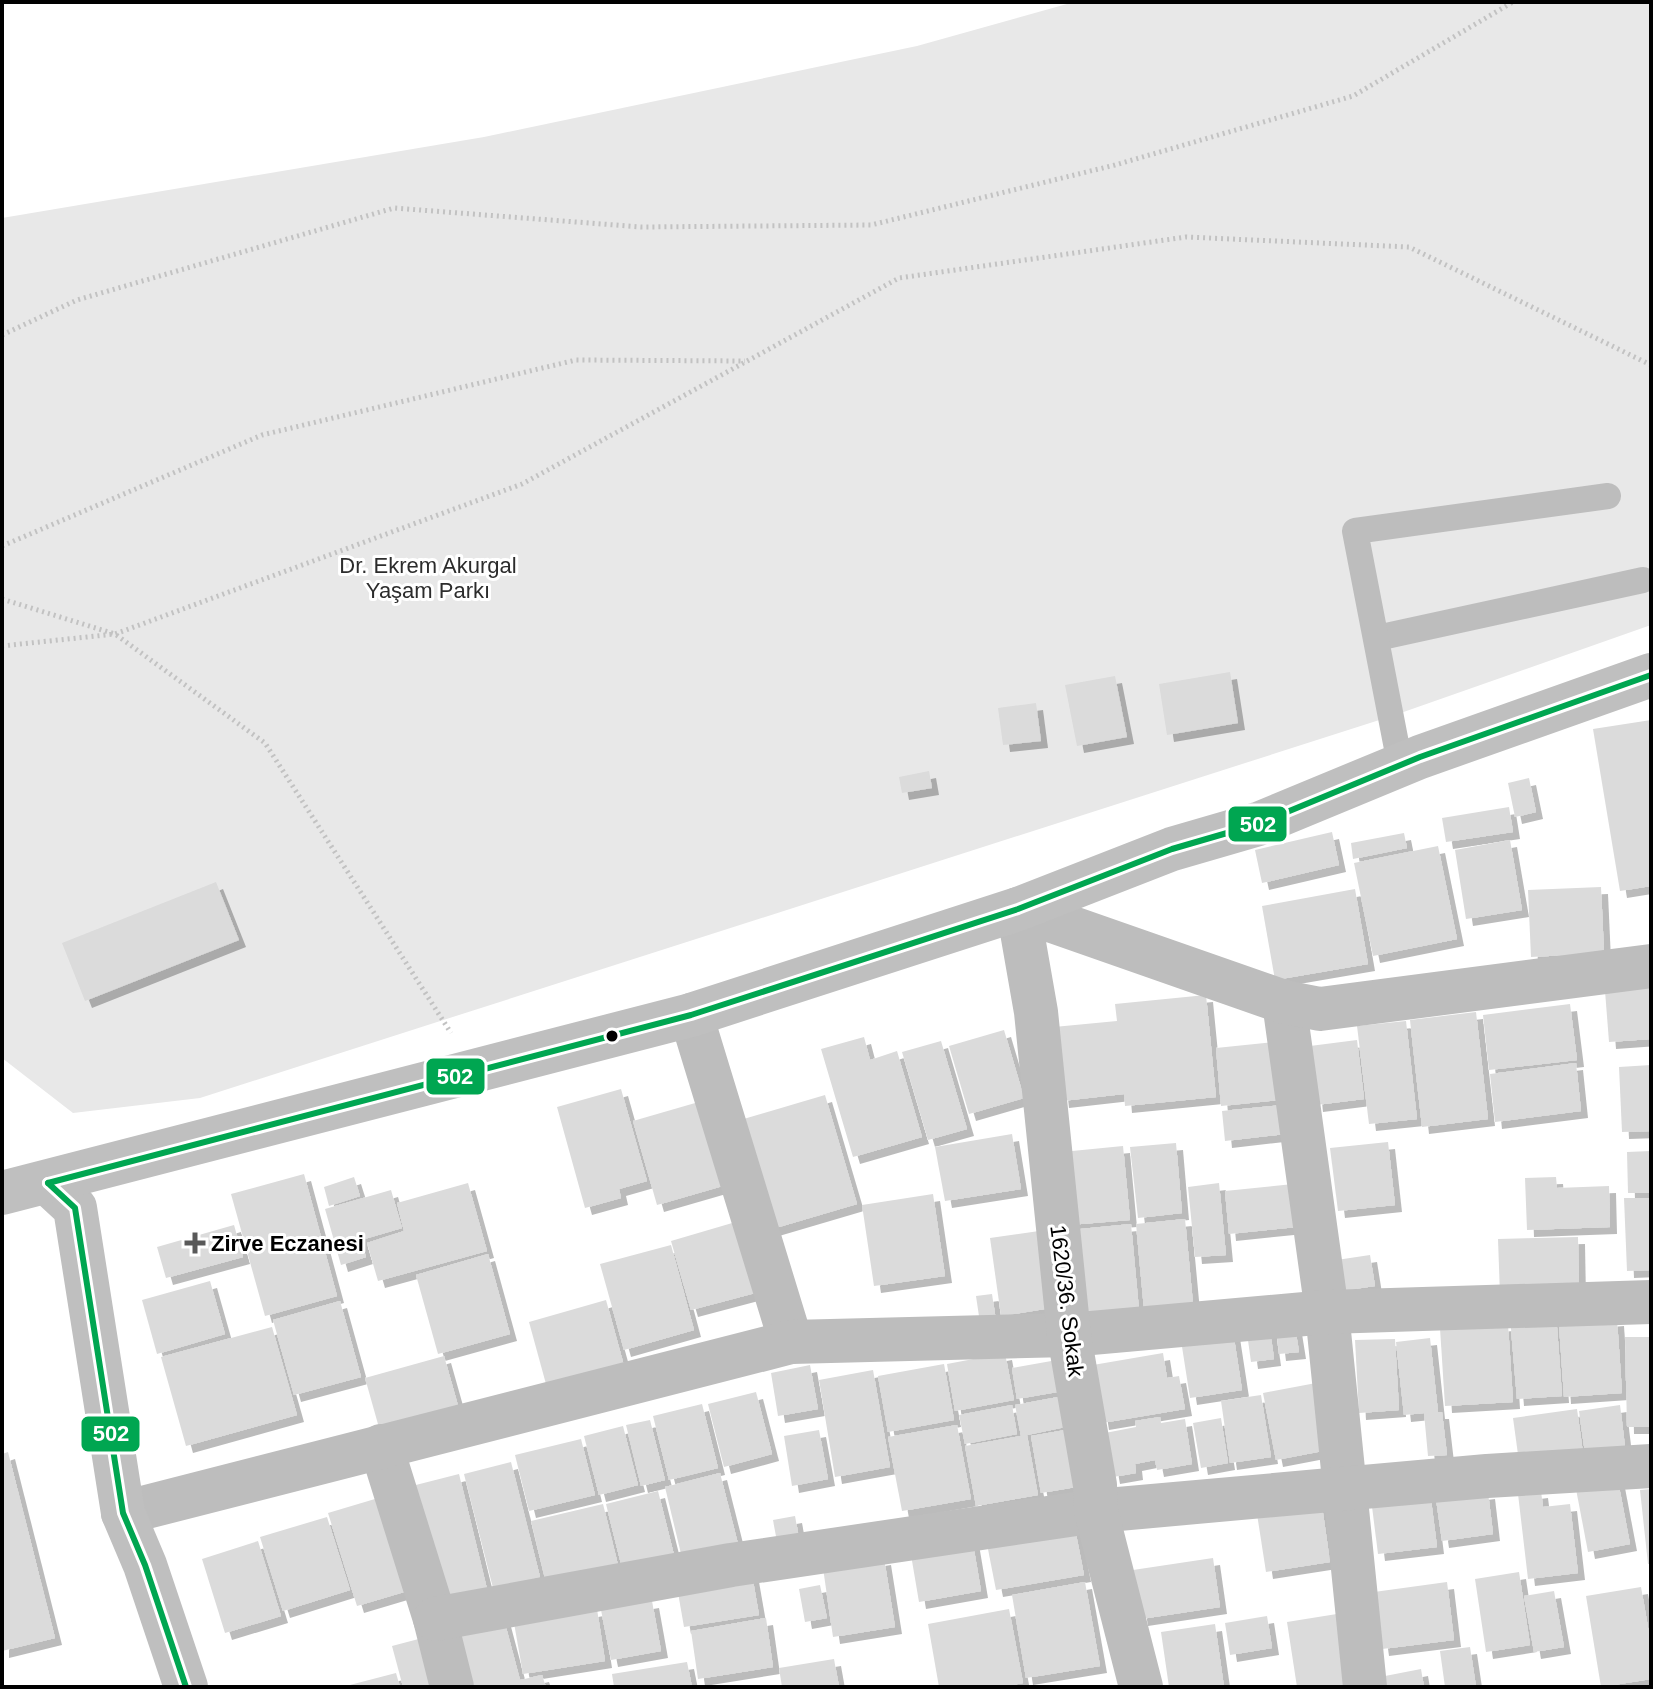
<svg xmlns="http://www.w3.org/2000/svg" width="1653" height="1689" font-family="Helvetica,sans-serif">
<defs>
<filter id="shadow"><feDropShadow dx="7" dy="7" stdDeviation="0" flood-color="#0004"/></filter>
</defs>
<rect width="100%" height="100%" fill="#fff"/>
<!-- green -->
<path fill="#e8e8e8" d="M1074 2H1651V625L1395 715 200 1098 73 1113 2 1058V218L484 137 917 46Z"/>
<!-- building -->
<g fill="#dbdbdb" filter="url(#shadow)">
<path d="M1230 672 1238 723 1167 735 1159 684Z"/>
<path d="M1115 676 1127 737 1077 746 1065 685Z"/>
<path d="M1036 703 1041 741 1003 745 998 708Z"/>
<path d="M1651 720V886L1620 891 1593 729Z"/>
<path d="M929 771 932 788 902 793 899 777Z"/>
<path d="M1529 778 1536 812 1515 817 1508 783Z"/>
<path d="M1509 807 1513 832 1446 842 1442 818Z"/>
<path d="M1332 832 1339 865 1262 883 1255 850Z"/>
<path d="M1404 833 1407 848 1353 859 1351 843Z"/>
<path d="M1510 840 1522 910 1466 919 1455 850Z"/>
<path d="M1438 846 1457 939 1373 956 1354 863Z"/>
<path d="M216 882 239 940 85 1001 62 943Z"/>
<path d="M1601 887 1604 953 1531 957 1528 890Z"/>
<path d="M1355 889 1368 964 1275 980 1262 906Z"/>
<path d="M1651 974V1039L1609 1042 1604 978Z"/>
<path d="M1206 995 1216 1097 1125 1106 1124 1094 1062 1101 1054 1027 1117 1021 1115 1004Z"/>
<path d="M1570 1004 1577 1060 1489 1070 1483 1015Z"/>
<path d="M1476 1012 1488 1119 1422 1127 1410 1020Z"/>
<path d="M1406 1021 1417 1119 1369 1124 1357 1026Z"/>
<path d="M1004 1030 1024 1098 969 1114 949 1046Z"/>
<path d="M864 1037 870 1060 897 1051 922 1137 853 1157 821 1049Z"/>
<path d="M1357 1040 1364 1099 1316 1105 1310 1046Z"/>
<path d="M941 1041 967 1129 928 1140 902 1052Z"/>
<path d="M1274 1042 1280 1100 1221 1106 1216 1048Z"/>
<path d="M1576 1063 1581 1111 1495 1122 1490 1074Z"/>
<path d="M1651 1065V1131L1622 1132 1619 1067Z"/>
<path d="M621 1089 647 1181 619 1189 621 1198 585 1208 557 1107Z"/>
<path d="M825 1095 857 1204 762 1232 730 1123Z"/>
<path d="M709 1099 733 1183 657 1205 633 1121Z"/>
<path d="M1283 1105 1286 1134 1225 1141 1222 1111Z"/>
<path d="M1012 1134 1021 1189 945 1201 935 1147Z"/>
<path d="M1388 1142 1395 1205 1338 1211 1330 1148Z"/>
<path d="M1176 1143 1182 1213 1138 1218 1130 1147Z"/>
<path d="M1123 1146 1130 1220 1069 1225 1062 1152Z"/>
<path d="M1651 1151V1193H1628L1627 1152Z"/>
<path d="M304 1174 337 1296 265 1316 231 1194Z"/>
<path d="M354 1177 360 1196 329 1206 324 1187Z"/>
<path d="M1556 1177 1557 1188 1609 1186 1610 1227 1527 1230 1525 1178Z"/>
<path d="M468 1183 487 1251 378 1281 367 1243 404 1231 397 1203Z"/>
<path d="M1219 1183 1226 1255 1195 1257 1188 1187Z"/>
<path d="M1293 1184 1297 1227 1229 1234 1225 1191Z"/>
<path d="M391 1190 402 1228 361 1240 366 1257 341 1265 325 1209Z"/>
<path d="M933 1194 945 1276 874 1286 862 1205Z"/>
<path d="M1624 1198H1651V1270L1627 1271Z"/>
<path d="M1185 1219 1193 1304 1144 1309 1136 1224Z"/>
<path d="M739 1221 759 1292 691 1310 671 1241Z"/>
<path d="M1131 1224 1139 1310 1079 1316 1070 1230Z"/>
<path d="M234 1225 243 1257 166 1278 157 1247Z"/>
<path d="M1046 1230 1057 1307 1001 1316 990 1238Z"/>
<path d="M1578 1237 1579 1292 1500 1295 1498 1239Z"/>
<path d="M671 1245 694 1330 624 1350 600 1264Z"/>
<path d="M488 1254 510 1334 438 1354 416 1275Z"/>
<path d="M1370 1255 1375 1286 1334 1292 1330 1261Z"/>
<path d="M210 1281 225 1334 157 1354 142 1300Z"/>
<path d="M992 1294 996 1321 980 1323 976 1296Z"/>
<path d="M606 1300 626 1373 549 1395 529 1322Z"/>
<path d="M340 1301 361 1377 294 1395 273 1320Z"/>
<path d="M1556 1313 1562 1396 1517 1399 1510 1317Z"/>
<path d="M1617 1319 1622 1393 1564 1397 1559 1324Z"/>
<path d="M1508 1324 1513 1402 1445 1406 1440 1328Z"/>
<path d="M1232 1325 1242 1390 1190 1398 1180 1334Z"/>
<path d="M272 1327 297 1415 186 1446 161 1357Z"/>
<path d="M1295 1327 1299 1352 1279 1354 1276 1330Z"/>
<path d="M1270 1330 1274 1359 1251 1362 1247 1333Z"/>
<path d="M1625 1337H1651V1427H1627Z"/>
<path d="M1430 1338 1438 1412H1442L1447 1455 1428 1456 1424 1413 1404 1415 1396 1342Z"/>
<path d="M1395 1339 1399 1410 1359 1413 1355 1340Z"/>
<path d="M1005 1353 1014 1400 955 1411 947 1364Z"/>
<path d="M1163 1353 1167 1378 1179 1376 1185 1409 1102 1423 1093 1365Z"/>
<path d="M444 1356 462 1420 383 1442 365 1378Z"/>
<path d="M1057 1360 1063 1391 1017 1399 1012 1368Z"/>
<path d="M944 1364 954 1420 888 1432 878 1376Z"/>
<path d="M810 1365 818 1409 778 1416 771 1373Z"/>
<path d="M873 1370 890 1467 835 1477 819 1380Z"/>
<path d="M1316 1383 1328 1450 1276 1460 1263 1393Z"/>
<path d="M756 1392 772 1454 724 1467 708 1404Z"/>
<path d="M1069 1395 1075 1425 1027 1435 1038 1495 976 1506 965 1446 1021 1436 1015 1405Z"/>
<path d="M1261 1395 1271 1457 1230 1463 1221 1401Z"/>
<path d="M702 1404 718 1468 669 1480 653 1416Z"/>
<path d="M1012 1405 1017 1434 965 1444 959 1415Z"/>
<path d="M1620 1405 1626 1455 1586 1460 1579 1411Z"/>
<path d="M1577 1409 1584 1461 1520 1469 1513 1418Z"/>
<path d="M1160 1417 1161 1423 1185 1419 1192 1464 1157 1470 1155 1460 1135 1464 1136 1473 1113 1477 1105 1433 1136 1427 1135 1421Z"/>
<path d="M1221 1418 1228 1463 1201 1468 1193 1423Z"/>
<path d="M650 1420 665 1480 641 1486 626 1425Z"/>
<path d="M957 1425 971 1499 902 1511 888 1437Z"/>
<path d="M623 1426 638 1485 599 1495 584 1436Z"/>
<path d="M1071 1429 1082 1486 1041 1493 1031 1436Z"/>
<path d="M819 1430 828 1479 792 1486 784 1436Z"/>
<path d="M581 1439 595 1495 529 1511 515 1455Z"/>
<path d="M8 1452 55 1638 2 1651V1454Z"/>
<path d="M511 1462 540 1577 493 1588 464 1474Z"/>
<path d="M720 1473 738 1544 682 1558 665 1487Z"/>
<path d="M459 1474 487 1589 436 1602 408 1487Z"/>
<path d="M1618 1481 1630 1544 1588 1552 1576 1489Z"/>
<path d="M1429 1484 1437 1547 1378 1554 1370 1491Z"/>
<path d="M1651 1489V1564H1648L1640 1490Z"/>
<path d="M658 1491 674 1555 622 1568 606 1504Z"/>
<path d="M1541 1491 1543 1507 1570 1504 1578 1573 1528 1579 1518 1494Z"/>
<path d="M1320 1492 1330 1562 1266 1572 1255 1501Z"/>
<path d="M1488 1492 1493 1534 1442 1541 1436 1499Z"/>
<path d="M385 1496 414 1589 357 1606 328 1513Z"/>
<path d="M603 1504 619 1569 547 1587 531 1521Z"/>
<path d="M795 1516 801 1549 779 1553 773 1520Z"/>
<path d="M327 1517 350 1590 283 1611 260 1537Z"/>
<path d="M1074 1524 1084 1575 996 1590 986 1539Z"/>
<path d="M972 1538 981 1591 919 1602 910 1549Z"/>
<path d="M258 1541 281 1616 225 1633 202 1559Z"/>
<path d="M884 1558 895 1627 833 1637 823 1568Z"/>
<path d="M1213 1558 1220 1607 1141 1619 1133 1570Z"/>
<path d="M1519 1572 1530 1645 1486 1652 1475 1579Z"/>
<path d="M752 1575 759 1615 684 1627 677 1587Z"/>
<path d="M1085 1582 1100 1666 1026 1678 1012 1595Z"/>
<path d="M1447 1582 1454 1640 1382 1649 1374 1592Z"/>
<path d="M820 1585 827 1618 805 1622 799 1589Z"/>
<path d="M1641 1587 1651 1645V1679L1601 1687 1586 1596Z"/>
<path d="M1554 1591 1564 1647 1534 1652 1524 1596Z"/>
<path d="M652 1601 661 1651 611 1660 601 1610Z"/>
<path d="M597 1609 605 1661 523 1674 514 1623Z"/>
<path d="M1009 1609 1023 1683 1001 1687H939L928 1624Z"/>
<path d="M1343 1613 1355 1684 1335 1687H1297L1287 1622Z"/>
<path d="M503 1616 520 1680 542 1675 546 1687H474L459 1627Z"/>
<path d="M1267 1616 1272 1648 1230 1655 1225 1623Z"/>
<path d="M766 1618 773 1667 698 1679 691 1631Z"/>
<path d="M1215 1624 1224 1687H1169L1161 1632Z"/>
<path d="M430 1636 443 1687H403L392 1646Z"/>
<path d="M1470 1647 1476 1687H1445L1440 1651Z"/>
<path d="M834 1659 839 1687H782L779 1668Z"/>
<path d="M687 1662 692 1687H614L612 1674Z"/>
<path d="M1421 1669 1424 1687H1386L1385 1676Z"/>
<path d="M396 1673 400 1687H347L346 1686Z"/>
</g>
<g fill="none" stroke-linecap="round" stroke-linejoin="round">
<!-- path -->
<g stroke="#c2c2c2" stroke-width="5" stroke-dasharray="2 4" stroke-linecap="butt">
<path d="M2 335 77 300 394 208 641 227 871 225 1115 165 1353 96 1513 2"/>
<path d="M2 546 262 435 576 360 745 361"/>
<path d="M2 599 115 634 265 743 451 1033"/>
<path d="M2 646 115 634 522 484 899 278 1186 237 1409 247 1651 365"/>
</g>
<!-- lane -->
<g stroke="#bdbdbd" stroke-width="26">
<path d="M1377 638 1643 580"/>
<path d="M1400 764 1355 531 1608 496"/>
</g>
<!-- street -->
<g stroke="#bdbdbd" stroke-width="44">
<path d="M1284 1002 1327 1312 1365 1687"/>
<path d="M691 1015 791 1342"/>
<path d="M381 1446 435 1619 452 1687"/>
<path d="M123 1513 791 1342 1069 1335 1327 1312 1651 1302"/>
<path d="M435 1619 731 1565 1096 1511 1487 1476 1651 1466"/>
<path d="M1141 1687 1096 1511 1095 1485 1069 1335 1036 1012 1018 909 1284 1002 1320 1009 1651 966"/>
</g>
<!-- secondary -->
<g stroke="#bfbfbf" stroke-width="44">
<path d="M48 1183 75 1208 123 1513 145 1565 186 1687"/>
<path d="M2 1193 691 1015 1018 909 1172 849 1258 824 1420 757 1651 675"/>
</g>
<!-- bus-1 casing -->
<g stroke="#fff" stroke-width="12">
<g id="bus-1">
<path d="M48 1183 691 1015 1018 909 1172 849 1258 824 1420 757 1651 675"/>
<path d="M48 1183 75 1208 123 1513 145 1565 186 1687"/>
</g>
</g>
<!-- bus-1 -->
<use href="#bus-1" stroke="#00a651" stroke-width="6"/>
</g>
<!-- markers -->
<circle fill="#000" stroke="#fff" stroke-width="3" cx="612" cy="1036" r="7"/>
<path fill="#595959" stroke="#fff" stroke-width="3" d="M191 1231h8v8h8v8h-8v8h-8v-8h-8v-8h8z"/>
<g text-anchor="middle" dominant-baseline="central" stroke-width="6" stroke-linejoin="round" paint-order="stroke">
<!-- park labels -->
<g font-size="22" fill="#2c2c2c" stroke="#fff">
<text x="428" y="565">Dr. Ekrem Akurgal<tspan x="428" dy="25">Yaşam Parkı</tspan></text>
</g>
<!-- poi labels -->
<g font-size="22" font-weight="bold" fill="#000" stroke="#fff" text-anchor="start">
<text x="211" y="1243">Zirve Eczanesi</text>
</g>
<!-- street labels -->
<g font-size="22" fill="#000" stroke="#fff">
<text transform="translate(1067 1301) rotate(83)">1620/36. Sokak</text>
</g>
</g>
<g stroke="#fff" stroke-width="3">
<rect x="1227" y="805" width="61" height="38" rx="8" fill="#00a651"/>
<rect x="425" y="1057" width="61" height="39" rx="8" fill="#00a651"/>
<rect x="80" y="1415" width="61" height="38" rx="8" fill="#00a651"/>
</g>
<g font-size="22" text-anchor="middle" font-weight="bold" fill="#fff">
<text x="1258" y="832">502</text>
<text x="455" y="1084">502</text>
<text x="111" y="1441">502</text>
</g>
<!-- border -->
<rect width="1653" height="1689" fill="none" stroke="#000000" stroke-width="8"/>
</svg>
